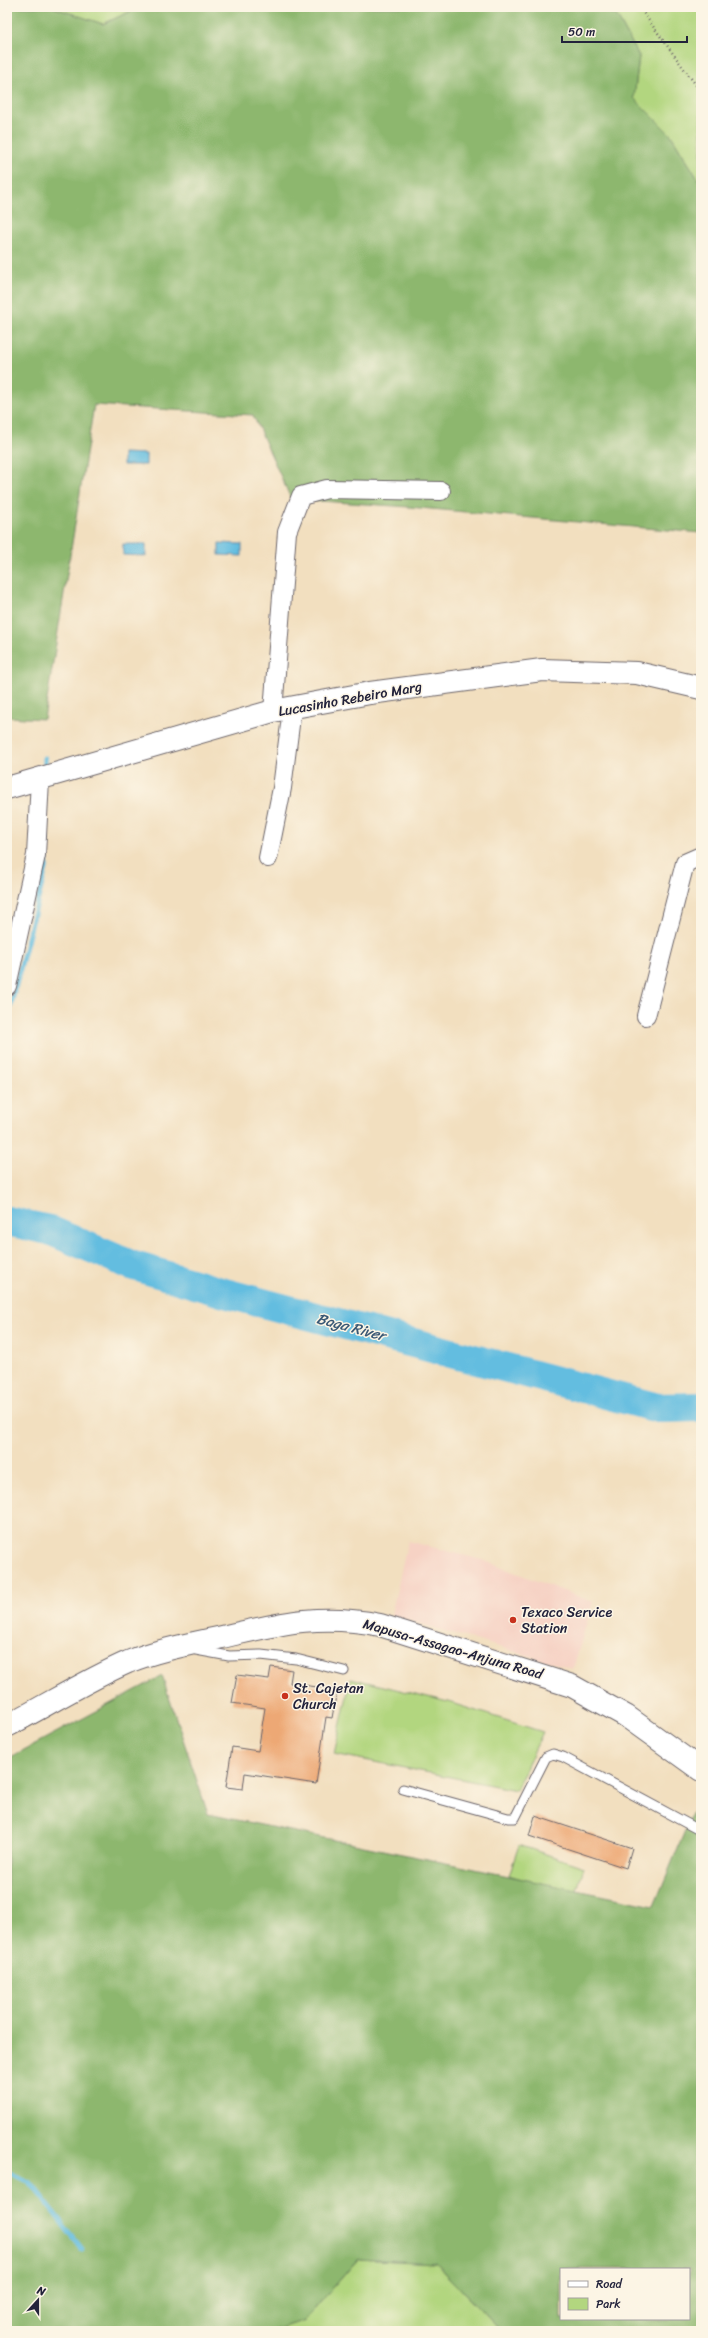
<svg xmlns="http://www.w3.org/2000/svg" width="708" height="2338" font-family="Sriracha,sans-serif">
<rect width="100%" height="100%" fill="#fcf5e5"/>
<filter id="ink" filterUnits="userSpaceOnUse"><feTurbulence type="fractalNoise" baseFrequency=".025" numOctaves="2"/><feDisplacementMap in="SourceGraphic" scale="8" xChannelSelector="R" yChannelSelector="G"/><feConvolveMatrix kernelMatrix="1 2 1 2 8 2 1 2 1" color-interpolation-filters="sRGB"/></filter>
<filter id="wash" filterUnits="userSpaceOnUse"><feTurbulence type="fractalNoise" baseFrequency=".012" numOctaves="4" result="noise"/><feDisplacementMap in="SourceGraphic" scale="16" xChannelSelector="R" yChannelSelector="G"/><feGaussianBlur stdDeviation="0.9" result="paint"/><feColorMatrix in="noise" values="0 0 0 0 0 0 0 0 0 0 0 0 0 0 0 0 0 1.4 0 .05"/><feComposite in="paint" operator="in"/></filter>
<g filter="url(#wash)">
<rect width="100%" height="100%" fill="#f2dfbf"/>
<!-- built -->
<path fill="#f6d2c4" d="M408 1541 482 1560 593 1602 573 1669 391 1615Z"/>
<!-- green -->
<g fill="#b2d67f" stroke="#6a7c5d">
<path d="M52 7H140L103 24Z"/>
<path d="M594 7H701V184L671 135 634 98 639 56 617 16Z"/>
<path d="M351 1678 448 1702 543 1732 516 1790 334 1754Z"/>
<path d="M519 1845 584 1867 575 1896 509 1875Z"/>
<path d="M358 2259 436 2263 501 2331H272L305 2320Z"/>
</g>
<!-- forest -->
<g fill="#8db76e" stroke="#586c54" fill-rule="evenodd">
<path d="M7 7H52L103 24 140 7H594L617 16 639 56 634 98 671 135 701 184V533L409 507 291 499 253 415 94 405 44 719 7 717Z"/>
<path d="M162 1676 208 1814 654 1906 698 1799 701 1801V2331H501L436 2263 358 2259 305 2320 272 2331H7V1759ZM561 2269H689V2319H561Z"/>
</g>
<!-- water -->
<g fill="#63bde0" stroke="#42708e">
<path d="M123 453 146 454V465H123Z"/>
<path d="M219 543 242 544V556L219 555Z"/>
<path d="M123 544H146V556L123 555Z"/>
</g>
<g fill="none" stroke-linecap="round" stroke-linejoin="round">
<!-- stream -->
<g stroke="#63bde0" stroke-width="5">
<path d="M45 758V771"/>
<path d="M7 1020 46 868V837"/>
<path d="M7 2172 30 2182 82 2249"/>
</g>
<!-- river -->
<path stroke="#63bde0" stroke-width="30" d="M7 1221 49 1230 131 1265 221 1292 658 1408 701 1407"/>
</g>
<g id="blocks">
<!-- building -->
<g fill="#eda875">
<path d="M271 1667 292 1670 290 1683 337 1690 332 1718 326 1717 316 1784 245 1773 243 1789 226 1787 232 1747 258 1751 265 1708 232 1703 237 1675 269 1679Z"/>
<path d="M535 1816 632 1848 626 1868 529 1836Z"/>
</g>
</g>
</g>
<g filter="url(#ink)">
<use href="#blocks" fill-opacity="0" stroke="#6b6469" stroke-width="1"/>
<g fill="none" stroke-linecap="round" stroke-linejoin="round">
<!-- lane casing -->
<g stroke="#6b6469" stroke-width="11">
<g id="lane">
<path d="M196 1650 229 1656 261 1655 296 1659 344 1671"/>
<path d="M403 1789 508 1818H515L546 1757 553 1754 563 1757 701 1831"/>
</g>
</g>
<!-- street casing -->
<g stroke="#6b6469" stroke-width="20">
<g id="street">
<path d="M273 711 287 532 301 496 327 489 441 491"/>
<path d="M268 858 282 788 292 709"/>
<path d="M7 986 36 855 40 780"/>
<path d="M646 1016 685 863 701 856"/>
</g>
</g>
<!-- secondary casing -->
<g stroke="#6b6469" stroke-width="24">
<g id="secondary">
<path d="M7 788 273 711 370 693 542 670 637 673 701 688"/>
<path d="M7 1726C47 1705 87 1680 128 1662 155 1651 185 1645 213 1639 275 1625 316 1612 380 1625L572 1686 626 1716 701 1770"/>
</g>
</g>
<!-- path -->
<path stroke="#6b6469" stroke-width="2.5" stroke-dasharray="1 3" stroke-linecap="butt" d="M639 7 701 92"/>
<!-- lane -->
<use href="#lane" stroke="#fff" stroke-width="9"/>
<!-- street -->
<use href="#street" stroke="#fff" stroke-width="18"/>
<!-- secondary -->
<use href="#secondary" stroke="#fff" stroke-width="22"/>
</g>
</g>
<!-- markers -->
<g fill="#c8321e" stroke="#fcf5e5" stroke-width="1.5">
<circle cx="513" cy="1620" r="4"/>
<circle cx="285" cy="1696" r="4"/>
</g>
<g text-anchor="middle" dominant-baseline="central" stroke-width="3" stroke-linejoin="round" paint-order="stroke">
<!-- street labels -->
<g font-size="14" fill="#22223b" stroke="#fcf5e5">
<text transform="translate(350 699) rotate(-10)">Lucasinho Rebeiro Marg</text>
<text transform="translate(453 1649) rotate(16)">Mapusa-Assagao-Anjuna Road</text>
</g>
<!-- poi labels -->
<g font-size="14" fill="#22223b" stroke="#fcf5e5" text-anchor="start">
<text x="521" y="1612">Texaco Service<tspan x="521" dy="16">Station</tspan></text>
<text x="293" y="1688">St. Cajetan<tspan x="293" dy="16">Church</tspan></text>
</g>
<!-- water labels -->
<g font-size="15" font-style="italic" fill="#395875" stroke="#fcf5e5">
<text transform="translate(351 1327) rotate(15)">Baga River</text>
</g>
</g>
<!-- margin -->
<rect width="708" height="2338" fill="none" stroke="#fcf5e5" stroke-width="24"/>
<!-- legend -->
<rect x="560" y="2268" width="130" height="52" fill="#fcf5e5" stroke="#a5a1a1"/>
<rect x="568" y="2281" width="20" height="6" fill="#ffffff" stroke="#a5a1a1"/>
<text x="596" y="2288" font-size="12" fill="#22223b">Road</text>
<rect x="568" y="2298" width="20" height="12" fill="#b2d67f" stroke="#a5a1a1"/>
<text x="596" y="2308" font-size="12" fill="#22223b">Park</text>
<!-- north arrow -->
<g transform="translate(38 2300) rotate(21)" stroke="#fcf5e5" stroke-width="3" paint-order="stroke">
<path d="M0-3L7 15L0 10L-7 15Z" fill="#22223b"/>
<text y="-6" font-size="11" font-weight="bold" text-anchor="middle" fill="#22223b">N</text>
</g>
<!-- scale -->
<path d="M562 36v6h125v-6" fill="none" stroke="#22223b" stroke-width="2"/>
<text x="568" y="36" font-size="12" fill="#22223b" stroke="#fcf5e5" stroke-width="3" paint-order="stroke">50 m</text>
</svg>
